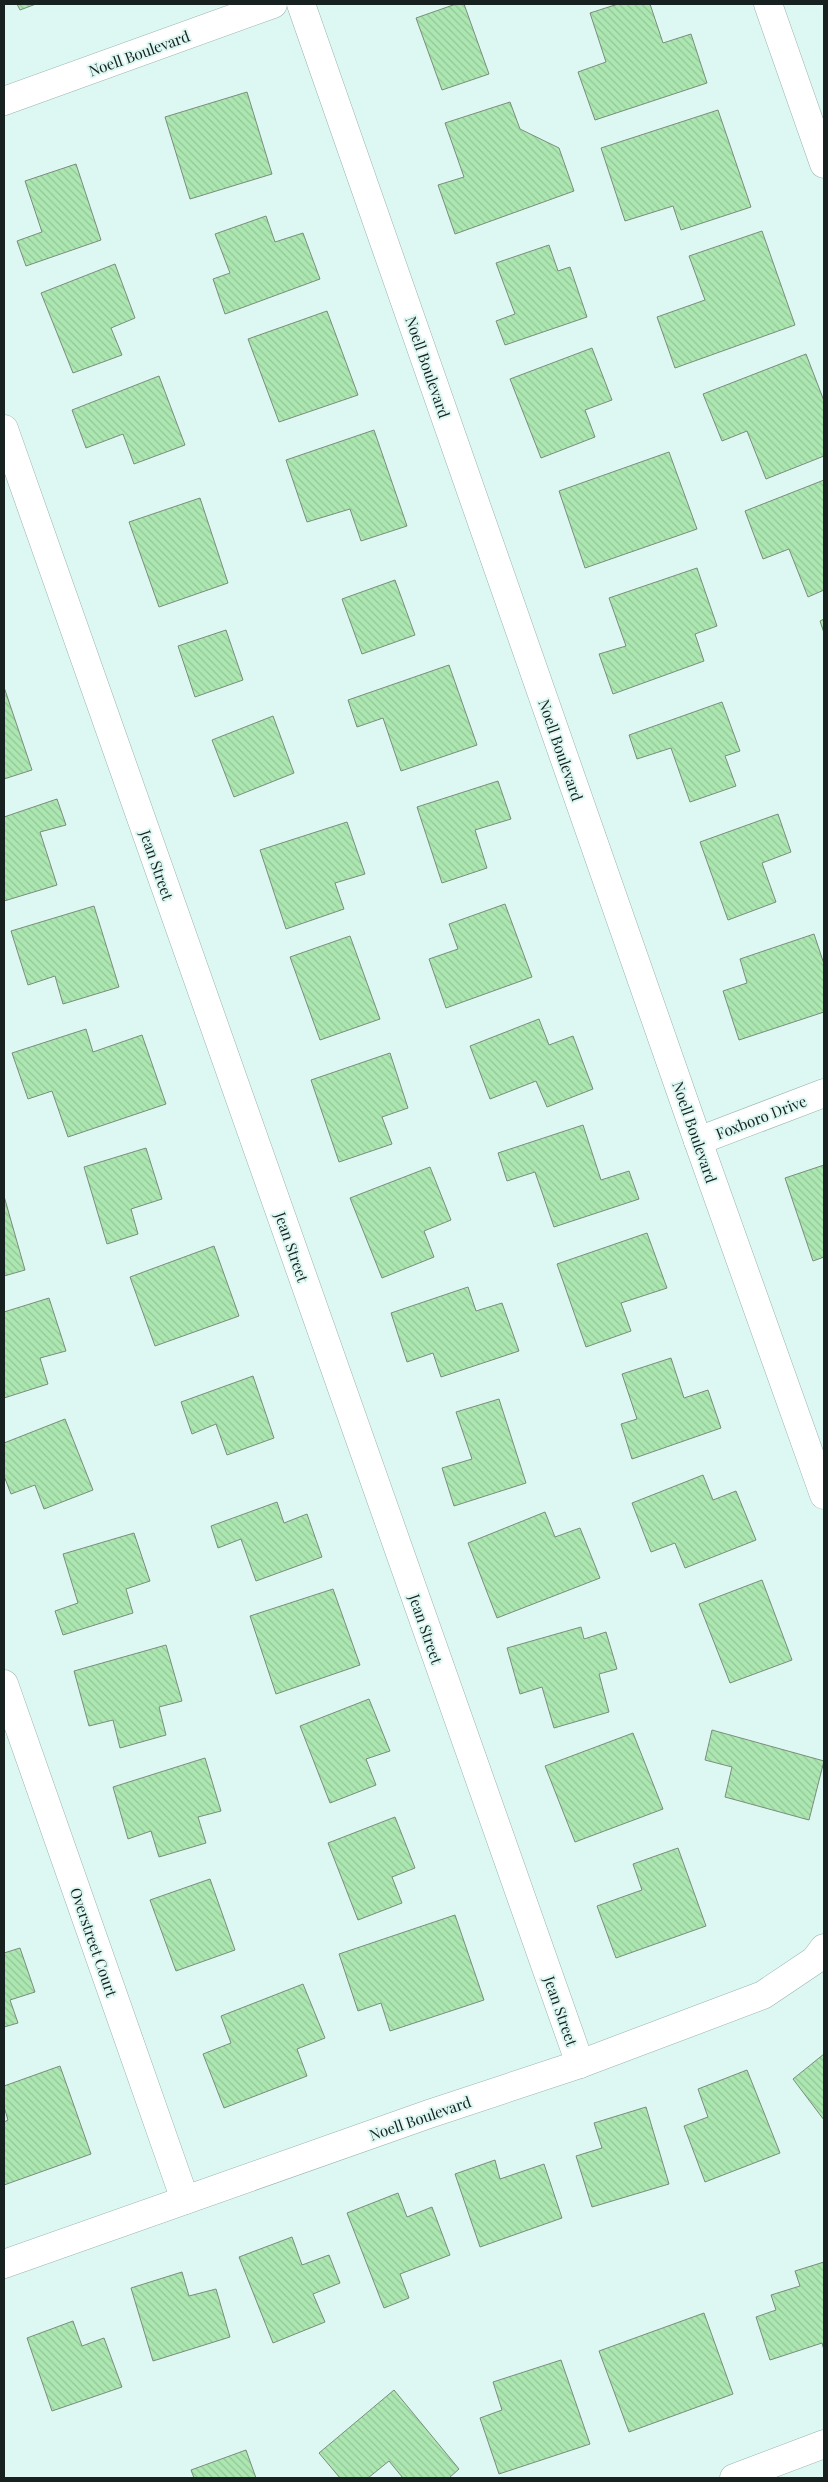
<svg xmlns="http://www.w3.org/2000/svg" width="828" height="2482" font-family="'Playfair Display',serif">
<defs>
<pattern id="building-back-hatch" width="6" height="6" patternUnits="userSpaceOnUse" patternTransform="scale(1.25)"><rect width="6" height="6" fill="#ace7b1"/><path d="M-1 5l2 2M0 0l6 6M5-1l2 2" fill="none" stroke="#93c698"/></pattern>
</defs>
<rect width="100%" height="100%" fill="#ddf8f2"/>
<!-- building -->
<g fill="url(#building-back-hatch)" stroke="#7c8d7d">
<path d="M17 4H36L20 10Z"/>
<path d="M456 4H464L489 74 442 90 416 18Z"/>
<path d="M618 4H650L663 43 691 34 707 83 595 120 578 72 606 62 590 13Z"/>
<path d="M247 92 272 174 190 199 165 117Z"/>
<path d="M510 102 520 129 559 148 574 191 455 234 438 185 464 177 445 123Z"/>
<path d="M718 110 751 207 681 230 673 206 625 221 601 148Z"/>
<path d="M76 164 101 240 26 266 17 241 42 232 25 181Z"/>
<path d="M266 216 275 242 303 233 320 279 225 314 213 279 230 273 215 234Z"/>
<path d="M762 231 795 325 675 368 657 317 705 300 689 256Z"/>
<path d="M549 245 558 271 570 267 587 317 505 345 496 321 515 314 496 263Z"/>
<path d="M115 264 135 318 111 328 122 355 73 373 41 293Z"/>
<path d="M327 311 358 395 279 422 248 339Z"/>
<path d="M592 348 612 400 585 410 595 437 541 458 510 379Z"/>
<path d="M806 354 824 401V456L766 479 747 431 722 441 703 394Z"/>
<path d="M159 376 185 445 134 464 123 434 86 448 72 410Z"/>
<path d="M374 430 407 526 361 541 350 509 307 522 286 460Z"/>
<path d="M669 452 697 529 585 568 559 491Z"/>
<path d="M824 480V590L808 597 789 549 763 559 745 511Z"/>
<path d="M200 498 228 583 159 607 129 522Z"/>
<path d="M697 568 717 626 695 634 704 661 613 694 599 654 626 646 609 598Z"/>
<path d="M395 580 415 635 362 654 342 599Z"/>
<path d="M824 619V633L820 621Z"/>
<path d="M226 630 243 680 195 697 178 646Z"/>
<path d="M449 665 477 745 401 771 383 718 357 727 348 700Z"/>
<path d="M4 687 32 770 4 779Z"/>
<path d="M722 702 740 751 725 756 736 786 690 802 671 748 637 759 629 735Z"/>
<path d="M273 716 294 773 234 797 212 740Z"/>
<path d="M498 781 511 819 475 830 487 868 442 883 417 807Z"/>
<path d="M57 799 66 825 40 832 57 885 4 901V817Z"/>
<path d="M778 814 791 852 762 863 776 902 728 920 700 842Z"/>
<path d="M347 822 365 874 335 883 344 909 286 929 260 850Z"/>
<path d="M505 904 532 977 446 1008 429 959 458 949 449 924Z"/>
<path d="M94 906 119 987 63 1004 55 976 28 985 11 931Z"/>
<path d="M814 934 824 964V1012L739 1040 723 991 747 983 740 959Z"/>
<path d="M350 936 380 1019 320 1040 290 957Z"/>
<path d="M539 1019 549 1045 573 1036 593 1089 547 1107 536 1081 490 1099 470 1046Z"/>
<path d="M86 1029 93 1052 142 1035 166 1104 68 1137 52 1091 28 1099 12 1053Z"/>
<path d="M390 1053 408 1108 382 1117 392 1144 339 1162 311 1080Z"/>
<path d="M583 1125 601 1180 629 1171 639 1199 554 1227 535 1172 507 1181 498 1153Z"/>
<path d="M146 1148 162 1199 131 1209 138 1234 107 1244 84 1167Z"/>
<path d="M824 1165V1257L813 1261 785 1178Z"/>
<path d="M430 1167 451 1220 424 1231 434 1257 382 1278 350 1198Z"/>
<path d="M4 1196 25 1270 4 1276Z"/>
<path d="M647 1233 667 1288 621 1303 631 1331 586 1347 557 1264Z"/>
<path d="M214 1246 239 1316 155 1346 130 1277Z"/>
<path d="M468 1287 476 1311 502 1303 519 1351 441 1377 433 1353 407 1362 391 1313Z"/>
<path d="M49 1298 66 1351 40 1358 48 1384 4 1398V1312Z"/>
<path d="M671 1358 684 1398 708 1390 721 1428 632 1459 621 1424 637 1419 622 1374Z"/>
<path d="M253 1376 274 1438 227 1455 216 1424 192 1434 181 1402Z"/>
<path d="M499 1399 526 1483 454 1506 442 1468 472 1459 456 1412Z"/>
<path d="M65 1419 93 1490 44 1509 35 1485 11 1494 4 1476V1443Z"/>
<path d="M703 1475 713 1500 736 1491 756 1540 685 1568 675 1543 651 1552 632 1503Z"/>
<path d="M277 1502 284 1523 307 1514 322 1557 256 1581 241 1539 218 1548 211 1526Z"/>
<path d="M545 1512 555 1537 580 1528 600 1578 497 1618 468 1543Z"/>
<path d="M134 1533 150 1581 126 1589 133 1613 63 1635 55 1611 78 1603 63 1554Z"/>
<path d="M762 1580 792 1660 730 1683 699 1604Z"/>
<path d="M333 1589 360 1665 276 1694 250 1616Z"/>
<path d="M581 1627 584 1639 606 1632 617 1669 599 1674 609 1712 554 1728 542 1687 520 1694 507 1648Z"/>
<path d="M166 1645 182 1701 159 1707 166 1735 120 1748 113 1720 89 1726 74 1671Z"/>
<path d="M369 1699 390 1751 366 1759 376 1785 330 1803 300 1726Z"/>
<path d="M712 1730 824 1761 809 1820 725 1797 732 1767 705 1760Z"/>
<path d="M633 1733 663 1809 575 1842 545 1766Z"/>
<path d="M205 1758 221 1811 198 1817 206 1843 159 1857 151 1831 128 1839 113 1787Z"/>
<path d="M395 1817 415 1868 392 1877 402 1903 358 1920 328 1843Z"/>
<path d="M678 1848 706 1926 616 1958 597 1906 642 1890 633 1864Z"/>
<path d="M210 1879 235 1950 176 1971 150 1900Z"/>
<path d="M455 1915 484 2000 390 2031 381 2003 358 2011 339 1954Z"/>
<path d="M20 1948 35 1992 10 2000 18 2023 4 2027V1953Z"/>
<path d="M303 1984 325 2038 297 2049 307 2076 224 2108 203 2054 231 2043 221 2016Z"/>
<path d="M824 2054V2120L793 2079Z"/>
<path d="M60 2066 91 2154 4 2185V2122L8 2120 4 2107V2086Z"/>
<path d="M747 2070 780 2153 705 2182 684 2126 708 2117 698 2089Z"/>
<path d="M646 2107 669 2184 592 2207 576 2156 602 2148 594 2123Z"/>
<path d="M495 2160 500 2179 544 2164 562 2218 480 2247 455 2174Z"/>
<path d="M398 2193 407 2217 432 2207 450 2255 400 2274 409 2298 384 2308 347 2213Z"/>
<path d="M292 2237 302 2265 329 2255 340 2283 313 2294 325 2322 273 2343 239 2257Z"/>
<path d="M824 2262V2350L822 2343 770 2360 756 2317 776 2310 771 2295 800 2286 795 2271Z"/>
<path d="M182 2272 189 2296 216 2289 230 2337 153 2361 131 2288Z"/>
<path d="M704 2313 733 2394 629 2432 599 2351Z"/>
<path d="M73 2321 82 2346 104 2338 122 2387 52 2411 27 2338Z"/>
<path d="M561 2360 590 2444 499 2474 480 2418 502 2410 493 2382Z"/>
<path d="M394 2390 459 2469 449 2478H403L389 2461 368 2478H340L319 2453Z"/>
<path d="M246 2450 256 2478H194L191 2470Z"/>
</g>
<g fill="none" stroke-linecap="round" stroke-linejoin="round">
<!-- minor casing -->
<g stroke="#9ab3ae" stroke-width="29">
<g id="minor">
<path d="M301 4 698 1141 824 1495"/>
<path d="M768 4 824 164"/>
<path d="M4 101 273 4"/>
<path d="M4 429 580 2064"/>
<path d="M698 1141 824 1093"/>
<path d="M4 1684 185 2200"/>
<path d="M4 2264 429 2114 580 2064 763 1995 815 1960 824 1948"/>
<path d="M734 2478 824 2444"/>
</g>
</g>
<!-- minor -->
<use href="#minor" stroke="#fff" stroke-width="28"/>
</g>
<g text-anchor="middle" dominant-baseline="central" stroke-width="4" stroke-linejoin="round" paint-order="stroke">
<!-- street labels -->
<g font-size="15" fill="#17211f" stroke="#ddf8f2">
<text transform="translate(139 53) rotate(-20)">Noell Boulevard</text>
<text transform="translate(428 367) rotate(71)">Noell Boulevard</text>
<text transform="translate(561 750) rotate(71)">Noell Boulevard</text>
<text transform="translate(157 865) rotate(71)">Jean Street</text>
<text transform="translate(761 1117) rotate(-21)">Foxboro Drive</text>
<text transform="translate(695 1132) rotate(71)">Noell Boulevard</text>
<text transform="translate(292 1247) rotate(71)">Jean Street</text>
<text transform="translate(426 1629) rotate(71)">Jean Street</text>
<text transform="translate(94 1942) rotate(71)">Overstreet Court</text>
<text transform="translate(561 2011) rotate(71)">Jean Street</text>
<text transform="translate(420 2118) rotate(-19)">Noell Boulevard</text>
</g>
</g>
<!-- border -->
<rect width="828" height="2482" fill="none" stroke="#17211f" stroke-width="10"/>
</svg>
